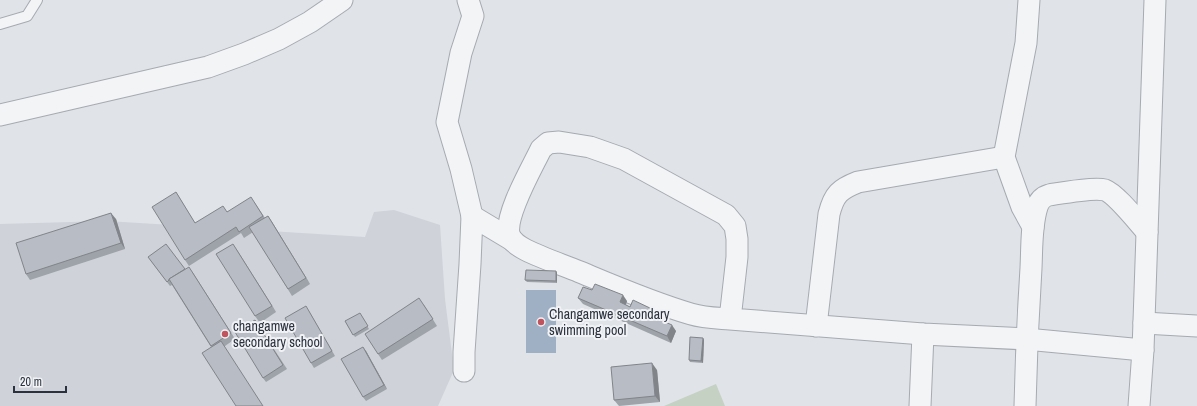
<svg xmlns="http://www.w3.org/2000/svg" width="1197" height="406" font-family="'Archivo Narrow',sans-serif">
<rect width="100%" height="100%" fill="#e0e3e8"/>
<!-- built -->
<path fill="#cfd2d9" d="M394 210 440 225 445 299 454 370 438 406H0V224L107 221 365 237 374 212Z"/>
<!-- green -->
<path fill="#c5d1c2" d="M716 384 725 406H664Z"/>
<!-- water -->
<rect fill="#9fafc4" x="526" y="290" width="30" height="63"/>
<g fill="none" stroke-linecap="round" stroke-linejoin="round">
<!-- lane casing -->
<g stroke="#a6aab1" stroke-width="12">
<path id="lane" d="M0 24 27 16 37 0"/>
</g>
<!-- street casing -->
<g stroke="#a6aab1" stroke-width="23">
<g id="street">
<path d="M468 0 473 16 461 53 447 122 461 169 472 216"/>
<path d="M1029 0 1026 43 1004 157 1022 207 1033 227"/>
<path d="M0 115 208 67 244 54 279 39 310 22 342 0"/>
<path d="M730 319 737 257V239L735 226 726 215 624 159 590 147 559 142 548 143 541 149C532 168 505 214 509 234 511 241 520 247 526 250 542 258 563 265 580 272 616 287 653 303 691 314 704 318 717 318 730 319L923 334 1026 339 1143 350"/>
<path d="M1144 323 1197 326"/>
<path d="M816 326 829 214C834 194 840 189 858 182L1004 157"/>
<path d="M464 371V352L470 264 472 216 512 240"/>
<path d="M920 406 923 334"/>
<path d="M1025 406C1026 360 1028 314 1031 268 1032 248 1031 226 1037 207 1039 201 1042 197 1049 195 1062 193 1094 187 1105 190 1116 194 1138 222 1147 232"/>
<path d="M1139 406 1143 350 1155 0"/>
</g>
</g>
<!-- lane -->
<use href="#lane" stroke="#f3f4f6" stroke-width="10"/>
<!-- street -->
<use href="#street" stroke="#f3f4f6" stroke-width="21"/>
</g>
<!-- wall -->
<g fill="#9ea2a9">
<path d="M176 192 195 223 227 212 255 203 265 218 268 216 272 222 310 284 292 296 253 232 244 238 241 233 189 266 185 260Z"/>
<path d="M116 219 125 249 30 280 26 274Z"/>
<path d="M237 250 276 312 260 323 255 316Z"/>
<path d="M148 257 185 269 193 273 235 339 225 346 211 347 172 285 170 286Z"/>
<path d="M556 271 557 273V283L527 282 525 280Z"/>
<path d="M592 290 627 301 626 305 630 307 652 309 657 315 655 318 676 331 671 343 583 304 578 298Z"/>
<path d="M424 305 437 326 382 360 378 354Z"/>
<path d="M309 311 335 356 314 368 311 363Z"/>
<path d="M361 315 369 329 355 337 345 321Z"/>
<path d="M255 320 287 369 266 382 263 378Z"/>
<path d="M703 338 704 340 703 363 690 362 689 360Z"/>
<path d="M366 351 387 389 366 401 363 397Z"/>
<path d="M657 370 660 402 619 406 614 400Z"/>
</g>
<!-- shaded-wall -->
<g fill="#818489">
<path d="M111 213 116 219 125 249 121 243Z"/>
<path d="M268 216 272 222 310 284 306 278Z"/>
<path d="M233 244 237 250 276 312 272 306Z"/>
<path d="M189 267 193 273 235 339 231 333Z"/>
<path d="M556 271 557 273V283L556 281Z"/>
<path d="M623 295 627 301 624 309 620 302Z"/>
<path d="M652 309 657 315 654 321 649 315Z"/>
<path d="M672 325 676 331 671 343 667 336Z"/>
<path d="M703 338 704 340 703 363 701 361Z"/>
<path d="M363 347 366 351 387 389 384 385Z"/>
<path d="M652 363 657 370 660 402 655 396Z"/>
</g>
<!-- building -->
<g fill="#b8bcc4" stroke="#818489">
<path d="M176 192 195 223 223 206 227 212 251 197 263 216 239 232 236 227 185 260 152 207Z"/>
<path d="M111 213 121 243 26 274 16 243Z"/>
<path d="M268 216 306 278 288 289 249 227Z"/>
<path d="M166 244 185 269 169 279V280L167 282 148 257Z"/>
<path d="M233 244 272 306 255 316 216 254Z"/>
<path d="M189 267 231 333 211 346 169 279Z"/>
<path d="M526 270 556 271V281L525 280Z"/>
<path d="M595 284 623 295 620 302 630 307 633 300 652 309 649 315 672 325 667 336 578 298 583 287 592 290Z"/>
<path d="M419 298 433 319 378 354 365 334Z"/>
<path d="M306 306 332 351 311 363 285 318Z"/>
<path d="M360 313 368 326 353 335 345 321Z"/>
<path d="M255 320 283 365 263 378 235 332Z"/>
<path d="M690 337 703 338 701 361 689 360Z"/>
<path d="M221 341 263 406H236L202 353Z"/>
<path d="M363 347 384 385 363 397 341 359Z"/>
<path d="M652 363 655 396 614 400 611 367Z"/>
</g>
<!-- markers -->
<g fill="#bf535e" stroke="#f0f2f5" stroke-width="1.5">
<circle cx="541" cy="322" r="4"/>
<circle cx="225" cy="334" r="4"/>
</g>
<g text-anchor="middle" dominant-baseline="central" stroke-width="4" stroke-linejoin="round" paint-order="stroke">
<!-- poi labels -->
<g font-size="14" fill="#2b313d" stroke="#f0f2f5" text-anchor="start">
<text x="549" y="314">Changamwe secondary<tspan x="549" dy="16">swimming pool</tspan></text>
<text x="233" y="326">changamwe<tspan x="233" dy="16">secondary school</tspan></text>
</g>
</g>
<!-- scale -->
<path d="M14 386v6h52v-6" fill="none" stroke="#2b313d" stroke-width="2"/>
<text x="20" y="386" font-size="12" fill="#2b313d" stroke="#f0f2f5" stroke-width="3" paint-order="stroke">20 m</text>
</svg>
